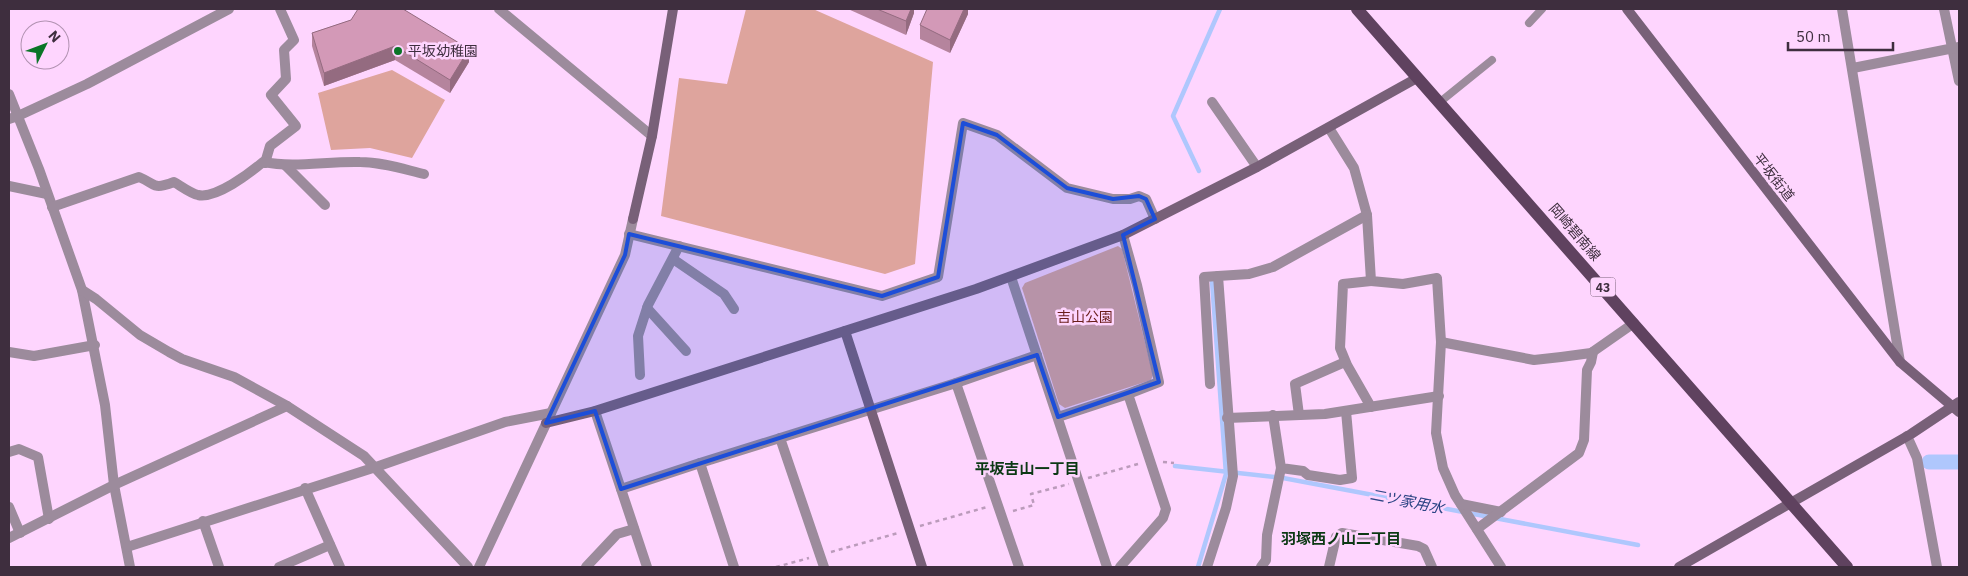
<svg xmlns="http://www.w3.org/2000/svg" width="1968" height="576" font-family="'IBM Plex Sans','Noto Sans JP',sans-serif">
<rect width="100%" height="100%" fill="#fed5fe"/>
<!-- green -->
<g fill="#dea49d">
<path d="M746 9H813L933 62 915 264 885 274 661 216 679 78 727 84Z"/>
<path d="M392 70 445 100 412 158 370 148 331 150 318 93Z"/>
<path d="M1118 246 1122 249 1153 375 1151 380 1065 408 1059 404 1022 288 1025 283Z"/>
</g>
<g fill="none" stroke-linecap="round" stroke-linejoin="round">
<!-- stream -->
<g stroke="#afc7fd" stroke-width="4.5">
<path d="M1199 171 1173 116 1220 9"/>
<path d="M1175 466 1283 478 1638 545"/>
<path d="M1198 567 1226 474 1212 281"/>
</g>
<!-- canal -->
<path stroke="#afc7fd" stroke-width="15" d="M1929 462H1959"/>
<!-- path -->
<g stroke="#bb9bbb" stroke-width="2.5" stroke-dasharray="4 4" stroke-linecap="butt">
<path d="M1163 462 1174 463"/>
<path d="M1088 478 1138 464"/>
<path d="M1013 511 1034 505 1031 494 1069 484"/>
<path d="M920 526 987 507"/>
<path d="M831 552 898 533"/>
<path d="M776 567 809 558"/>
</g>
<!-- lane -->
<g stroke="#9c8b9c" stroke-width="8">
<path d="M1529 23 1542 9"/>
<path d="M1440 102 1492 60"/>
</g>
<!-- street -->
<g stroke="#9c8b9c" stroke-width="10">
<path d="M499 9 652 136"/>
<path d="M1842 9 1900 362"/>
<path d="M1944 9 1959 81"/>
<path d="M1853 68 1959 47"/>
<path d="M9 94 39 169 82 290 105 405 114 485 130 567"/>
<path d="M1212 102 1257 167"/>
<path d="M9 119 18 116 87 84 229 9"/>
<path d="M1329 128 1354 168 1367 215 1371 281 1403 284 1437 278 1441 342 1436 433 1443 468 1455 495 1501 567"/>
<path d="M265 163 270 146 296 126 271 95 286 79 284 50 294 40 280 9"/>
<path d="M285 165 325 205"/>
<path d="M9 186 47 194"/>
<path d="M52 207 139 177C158 185 152 190 174 182 181 186 190 193 198 195 216 199 250 173 263 162 295 168 327 161 360 162 381 162 403 169 424 174"/>
<path d="M629 234 882 296 938 277 963 123 997 135 1067 188 1113 199H1130L1139 196 1146 199 1155 219"/>
<path d="M673 259 724 294 734 309"/>
<path d="M1011 277 1107 567"/>
<path d="M1371 281 1343 284 1340 348 1347 365 1371 407"/>
<path d="M82 290 96 299 140 335 169 352 182 359 234 377 287 406 364 456 468 567"/>
<path d="M647 308 686 351"/>
<path d="M1441 342 1534 360 1561 357 1591 353 1634 323"/>
<path d="M9 352 34 356 95 345"/>
<path d="M640 375 638 336 648 305 679 246"/>
<path d="M956 383 1019 567"/>
<path d="M1210 384 1204 277 1218 276"/>
<path d="M595 411 647 567"/>
<path d="M1273 415 1281 468 1303 471 1308 475 1340 480 1352 478 1346 411"/>
<path d="M1299 415 1295 384 1345 362"/>
<path d="M1058 417 1128 394 1159 382 1137 285 1123 235"/>
<path d="M1227 418 1325 414 1439 396"/>
<path d="M1907 436 1917 458 1937 567"/>
<path d="M780 438 824 567"/>
<path d="M9 452 19 449 38 457 49 519"/>
<path d="M305 488 340 567"/>
<path d="M621 489 700 463"/>
<path d="M1461 504 1501 512"/>
<path d="M9 507 20 533"/>
<path d="M203 521 219 567"/>
<path d="M1477 529 1579 453 1584 440 1587 370 1591 362 1593 352"/>
<path d="M9 538 114 485 287 406"/>
<path d="M127 547 376 467 505 422 551 413"/>
<path d="M279 567 330 545"/>
<path d="M479 567 625 255 633 219"/>
<path d="M586 567 617 534 634 529"/>
<path d="M734 567 700 463 956 383 1037 355"/>
<path d="M1120 567 1163 518 1166 509 1128 394"/>
<path d="M1207 567 1226 508 1233 476 1218 276 1249 274 1273 267 1367 215"/>
<path d="M1261 567 1266 560 1267 535 1281 468"/>
<path d="M1329 567 1336 537 1342 533 1418 546 1424 549 1432 567"/>
</g>
<!-- secondary -->
<g stroke="#786078" stroke-width="10">
<path d="M1627 9 1900 362 1959 412"/>
<path d="M633 219 652 136 673 9"/>
<path d="M845 331 922 567"/>
<path d="M546 423 595 411 976 289 1123 235 1257 167 1417 78"/>
<path d="M1679 567 1911 434 1959 402"/>
</g>
<!-- primary -->
<path stroke="#5f425f" stroke-width="12" d="M1357 9 1847 567"/>
</g>
<!-- wall -->
<g fill="#b5849d">
<path d="M848 9H914V13L906 35Z"/>
<path d="M968 9V14L950 53 920 39V25Z"/>
<path d="M351 20 469 62 450 93 395 60 324 86 312 46V33Z"/>
</g>
<!-- shaded-wall -->
<g fill="#946b80">
<path d="M911 9H914V13L906 35V21Z"/>
<path d="M964 9H968V14L950 53V40Z"/>
<path d="M395 46V60L324 86V73Z"/>
<path d="M469 49V62L450 93V80Z"/>
</g>
<!-- building -->
<g fill="#d399b7" stroke="#946b80">
<path d="M358 9H403L469 49 450 80 395 46 324 73 312 33 351 20Z"/>
<path d="M877 9H911L906 21Z"/>
<path d="M927 9H964L950 40 920 25Z"/>
</g>
<!-- marked area -->
<path fill="#1d4ed8" fill-opacity="0.2" stroke="#1d4ed8" stroke-width="4" stroke-linejoin="round" d="M963 123 997 135 1067 188 1113 199 1139 196 1146 199 1155 219 1123 235 1159 382 1058 417 1037 355 621 489 595 411 546 423 625 255 629 234 882 296 938 277Z"/>
<!-- markers -->
<circle fill="#0a7527" stroke="#fed5fe" stroke-width="2" cx="398" cy="51" r="5"/>
<g text-anchor="middle" dominant-baseline="central" stroke-width="5" stroke-linejoin="round" paint-order="stroke">
<!-- shield labels -->
<rect fill="#fed5fe" stroke="#786078" stroke-width="1" x="1590.5" y="277.5" width="25" height="19" rx="4"/>
<g font-size="12" font-weight="bold" fill="#3e2e3e">
<text x="1603" y="287">43</text>
</g>
<!-- poi labels -->
<g font-size="14" fill="#3e2e3e" stroke="#fed5fe" text-anchor="start">
<text x="408" y="51">平坂幼稚園</text>
</g>
<!-- street labels -->
<g font-size="14" fill="#3e2e3e" stroke="#fed5fe">
<text transform="translate(1774 177) rotate(52)">平坂街道</text>
<text transform="translate(1575 232) rotate(49)">岡崎碧南線</text>
</g>
<!-- park labels -->
<g font-size="14" fill="#6a1d1a" stroke="#fed5fe">
<text x="1085" y="317">吉山公園</text>
</g>
<!-- neighbourhood labels -->
<g font-size="15" font-weight="bold" fill="#0c3914" stroke="#fed5fe">
<text x="1027" y="468">平坂吉山一丁目</text>
<text x="1341" y="538">羽塚西ノ山二丁目</text>
</g>
<!-- water labels -->
<g font-size="15" font-style="italic" fill="#2d4585" stroke="#fed5fe">
<text transform="translate(1407 501) rotate(11)">二ツ家用水</text>
</g>
</g>
<!-- border -->
<rect width="1968" height="576" fill="none" stroke="#3e2e3e" stroke-width="20"/>
<!-- north arrow -->
<g transform="translate(45 45) rotate(48)"><circle r="24" fill="#fed5fe" stroke="#b192b1"/>
<path d="M0-4L9 19L0 12L-9 19Z" fill="#0a7527"/>
<text y="-8" font-size="14" font-weight="bold" text-anchor="middle" fill="#3e2e3e">N</text>
</g>
<!-- scale -->
<path d="M1788 42v8h105v-8" fill="none" stroke="#3e2e3e" stroke-width="2.5"/>
<text x="1796" y="42" font-size="15" fill="#3e2e3e" stroke="#fed5fe" stroke-width="4" paint-order="stroke">50 m</text>
</svg>
